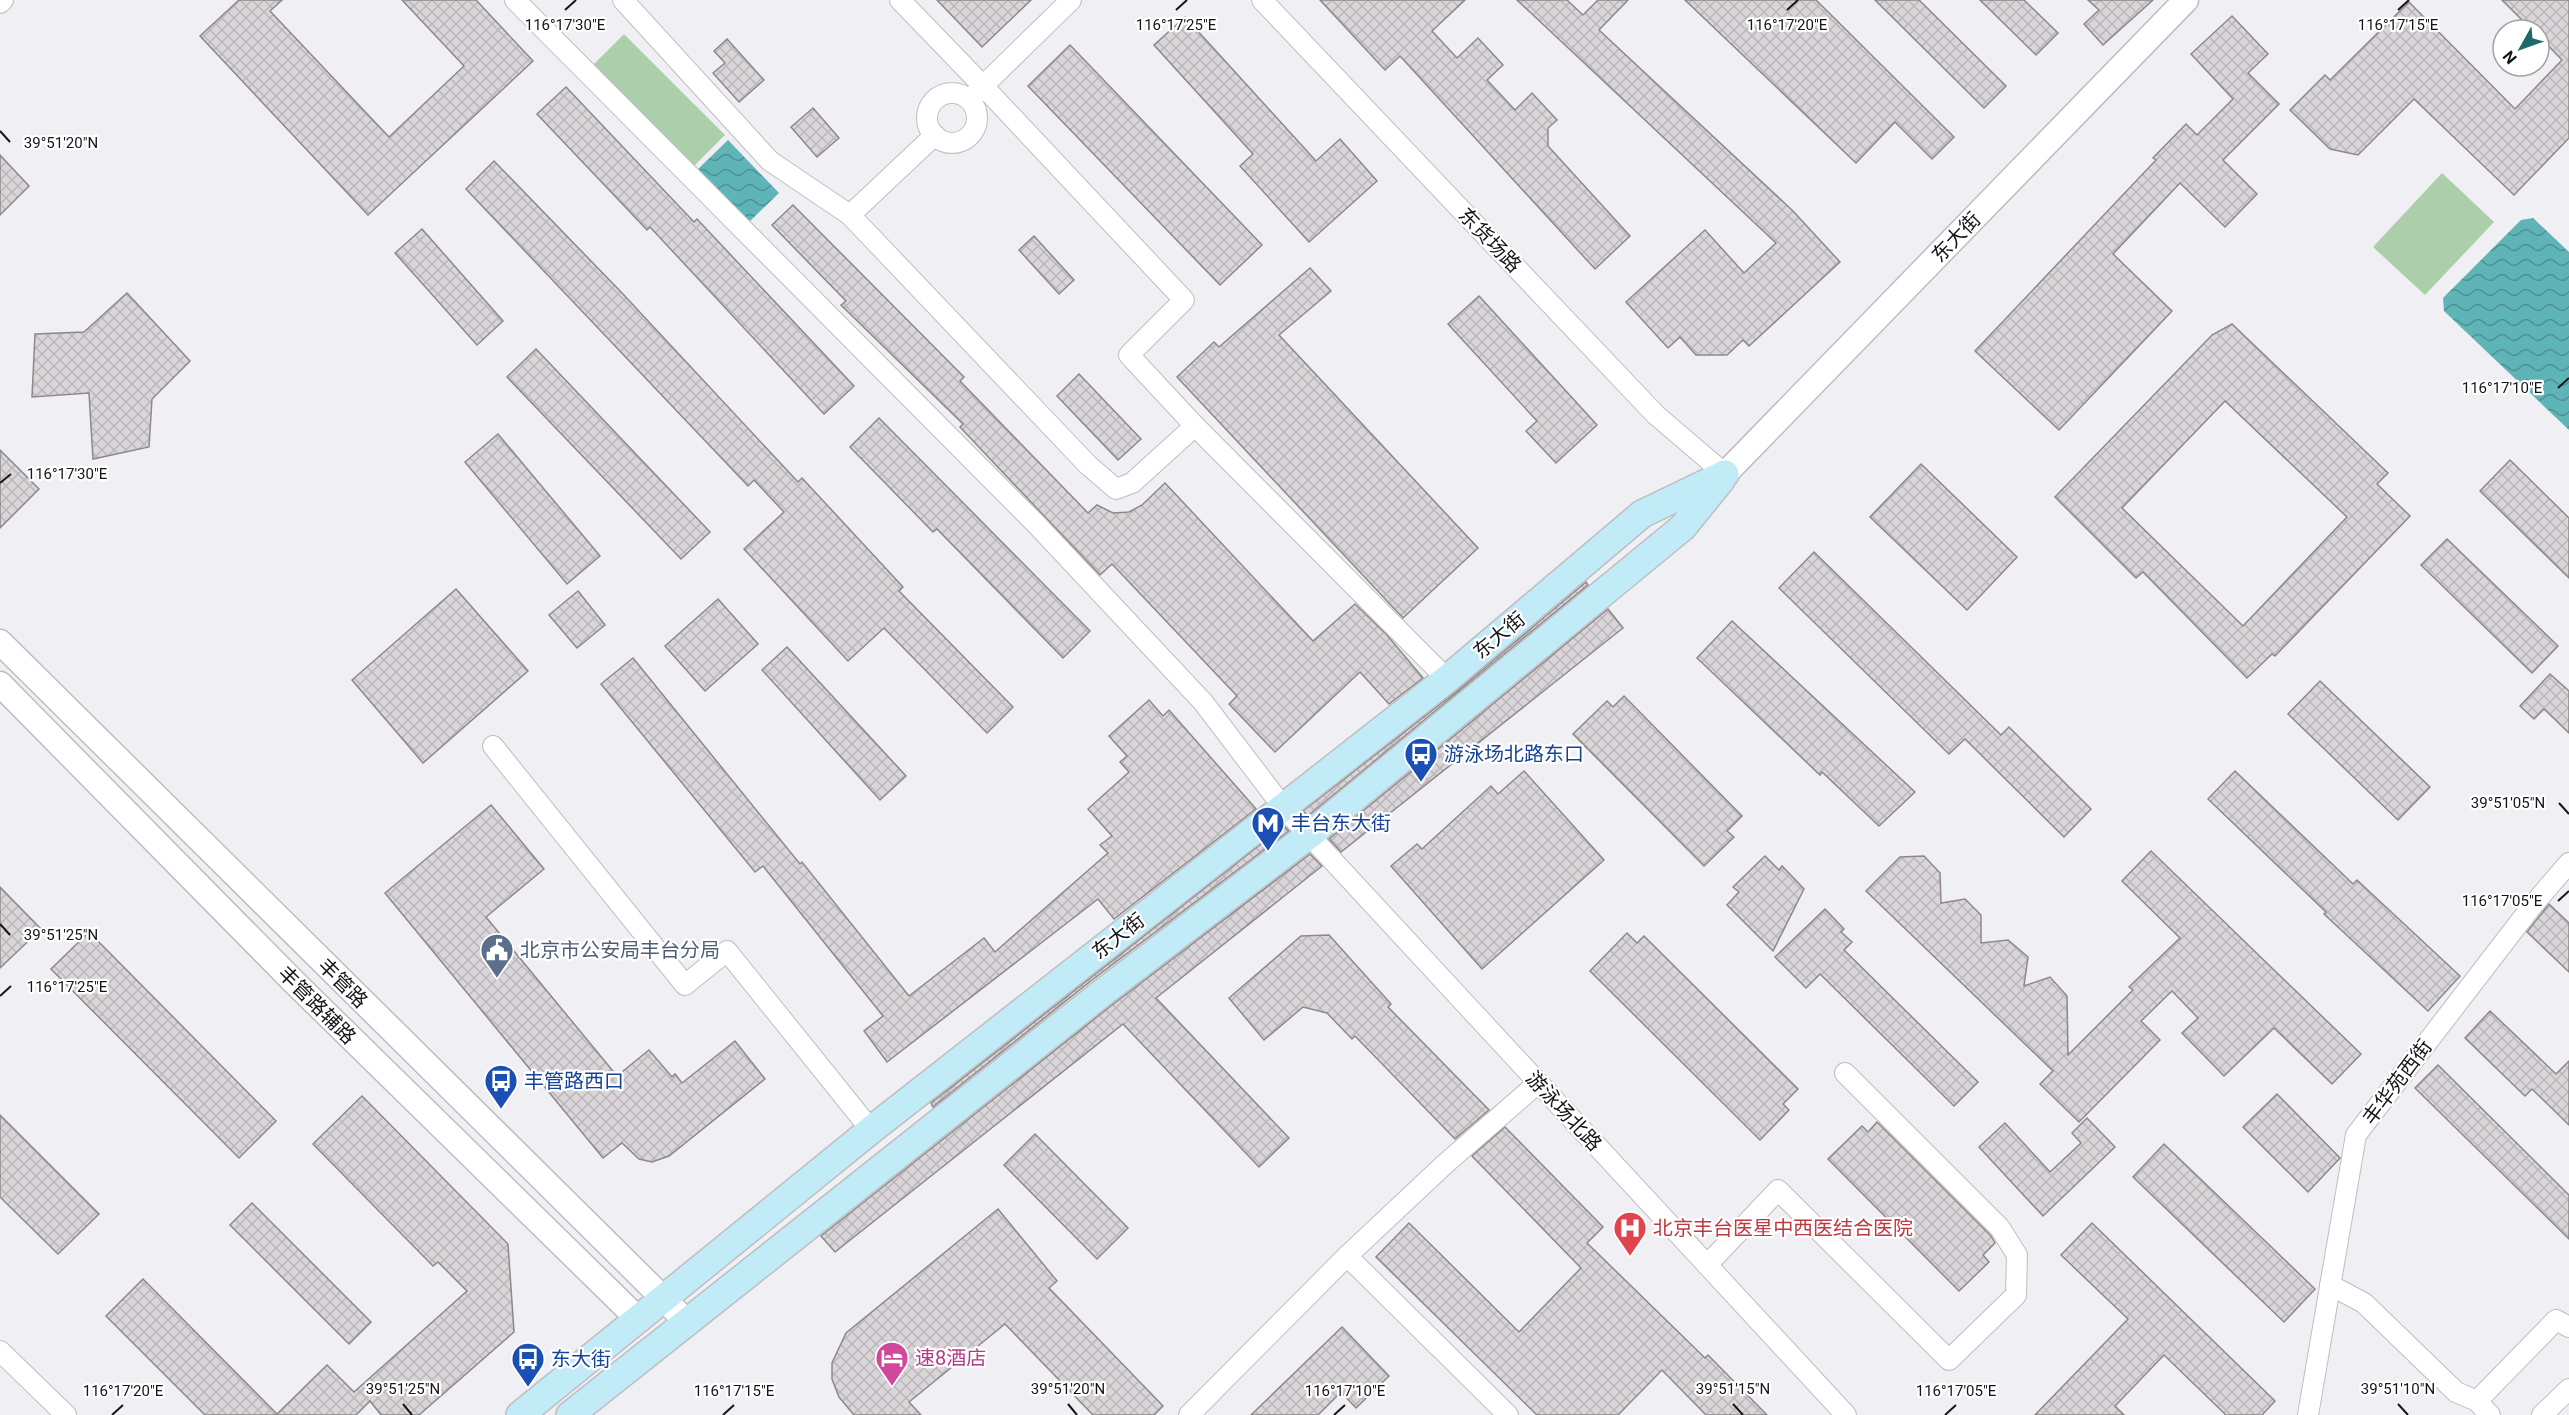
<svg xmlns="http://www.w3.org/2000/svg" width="2569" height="1415" font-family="Roboto,'Noto Sans SC',sans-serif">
<defs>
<pattern id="water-waves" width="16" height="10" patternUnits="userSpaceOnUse" patternTransform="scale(1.5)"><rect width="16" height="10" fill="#5fb4b7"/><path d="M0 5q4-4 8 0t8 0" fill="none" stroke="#4d9194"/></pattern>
<pattern id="building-cross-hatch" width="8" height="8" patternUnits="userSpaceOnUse" patternTransform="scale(1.5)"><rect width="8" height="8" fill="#dad5d8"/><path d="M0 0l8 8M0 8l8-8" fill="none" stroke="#bab6b9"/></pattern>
</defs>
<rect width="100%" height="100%" fill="#f0eff4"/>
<!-- grass -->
<g fill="#acceaa">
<path d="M624 34 725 135 692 168 591 67Z"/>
<path d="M2442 173 2494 222 2425 295 2373 247Z"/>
</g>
<!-- water -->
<g fill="url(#water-waves)">
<path d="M728 140 779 193 746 225 695 172Z"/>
<path d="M2533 218 2569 252V430L2444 311 2443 298 2521 220Z"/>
</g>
<!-- building -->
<g fill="url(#building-cross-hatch)" stroke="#8d898b" stroke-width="1.5" fill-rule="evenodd">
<path d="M239 0H282L270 11 389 137 464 66 402 0H476L533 61 368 215 200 36Z"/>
<path d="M937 0H1031L982 47Z"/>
<path d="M1320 0H1465L1432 31 1457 58 1478 38 1503 65 1487 80 1515 110 1532 93 1557 120 1548 128V146L1630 236 1595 269 1400 56 1385 70Z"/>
<path d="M1517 0H1567L1583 15 1598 0H1628L1599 30 1793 211 1840 262 1749 346 1743 340 1727 355H1696L1680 337 1668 348 1626 302 1705 230 1744 273 1776 243Z"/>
<path d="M1685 0H1816L1954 137 1932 159 1895 122 1856 163Z"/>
<path d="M1875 0H1919L2006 86 1984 108Z"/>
<path d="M1980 0H2024L2058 33 2036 55Z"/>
<path d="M2088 0H2153L2103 45 2084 24 2099 10Z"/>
<path d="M2502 0H2569V138L2514 195 2414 99 2358 155 2330 149 2290 110 2325 75 2330 80 2409 2 2515 109 2562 60 2539 36V30H2532Z"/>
<path d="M2232 16 2268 54 2248 73 2279 104 2223 160 2257 194 2225 227 2180 183 2113 254 2172 311 2059 430 1975 351 2156 160 2153 158 2186 124 2197 135 2233 99 2191 54Z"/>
<path d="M1185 17 1316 161 1340 139 1377 181 1309 242 1240 166 1253 154 1154 45Z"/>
<path d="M727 39 764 80 739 102 713 73 725 63 714 51Z"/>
<path d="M1070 45 1262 245 1220 285 1028 86Z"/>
<path d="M566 87 694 222 697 219 854 386 824 414 650 227 647 230 537 114Z"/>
<path d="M813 108 839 138 817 157 791 127Z"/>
<path d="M0 155 29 186 0 215Z"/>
<path d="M494 161 622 293 798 482 802 478 903 587 899 591 1013 707 987 733 884 628 848 661 744 549 784 512 754 480 748 486 466 189Z"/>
<path d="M793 205 964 377 960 381 1088 513 1097 505 1113 513 1129 512 1142 505 1165 483 1313 641 1355 604 1386 634 1423 678 1389 704 1360 672 1275 752 1229 704 1237 696 1112 564 1100 575 960 427 963 424 841 305 846 301 772 225Z"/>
<path d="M422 229 503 321 477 345 395 253Z"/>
<path d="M1034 236 1074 280 1059 294 1019 250Z"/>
<path d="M1310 268 1331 291 1279 335 1478 548 1403 618 1177 377 1214 342 1219 347Z"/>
<path d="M127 293 190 361 152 399 149 447 93 459 89 393 32 397 35 334 84 332Z"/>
<path d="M1479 296 1597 425 1556 463 1526 431 1537 421 1448 324Z"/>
<path d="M2232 324 2388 473 2377 484 2410 516 2275 656 2272 654 2247 678 2143 572 2136 578 2055 497 2212 335ZM2225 401 2347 517 2243 626 2122 508Z"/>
<path d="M536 349 710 532 681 559 507 377Z"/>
<path d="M1079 374 1141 439 1118 460 1057 396Z"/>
<path d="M879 418 1090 631 1063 658 937 529 933 532 850 447Z"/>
<path d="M498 434 600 556 567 584 465 462Z"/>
<path d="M0 450 39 489 0 528Z"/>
<path d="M2510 460 2569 518V578L2480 491Z"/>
<path d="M1921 464 2017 557 1967 610 1870 517Z"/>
<path d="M2447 539 2558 646 2532 673 2421 565Z"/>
<path d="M1814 552 2001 735 2009 727 2091 809 2064 837 1965 739 1949 754 1779 588Z"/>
<path d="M1586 582 1588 585 1308 816 1303 811 1457 691Z"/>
<path d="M456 589 528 671 423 763 352 680Z"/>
<path d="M578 591 605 625 577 648 549 615Z"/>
<path d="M718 599 758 644 705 691 665 646Z"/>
<path d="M1608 609 1623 628 1341 852 1329 839Z"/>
<path d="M1732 621 1915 792 1879 826 1822 772 1820 775 1697 658Z"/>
<path d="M787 647 906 776 880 800 762 670Z"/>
<path d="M633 658 800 864 802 862 909 996 984 938 995 952 1108 853 1100 845 1112 836 1088 809 1129 772 1120 762 1127 756 1109 736 1149 700 1163 716 1169 710 1256 809 1114 919 1098 899 887 1062 864 1031 883 1016 763 866 755 872 601 684Z"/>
<path d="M2550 674 2569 691V733L2544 709 2534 719 2520 706Z"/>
<path d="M2320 681 2430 787 2398 820 2288 714Z"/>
<path d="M1624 696 1742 816 1727 831 1734 837 1704 866 1573 734 1607 701 1613 707Z"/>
<path d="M1524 771 1604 860 1482 969 1391 866 1417 844 1422 849 1491 786 1498 794Z"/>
<path d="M2235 771 2353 884 2357 880 2460 976 2428 1011 2324 914 2326 912 2208 799Z"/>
<path d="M491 805 544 869 486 917 617 1076 649 1050 672 1077 675 1074 682 1083 735 1041 765 1079 669 1156 652 1162 639 1159 622 1143 603 1158 385 893Z"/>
<path d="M1284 826 1289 831 1092 980 933 1107 931 1103Z"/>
<path d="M2151 851 2361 1054 2332 1084 2274 1028 2224 1076 2182 1033 2198 1018 2172 991 2141 1021 2160 1040 2079 1122 2040 1084 2053 1071 1866 891 1900 857 1924 856 1940 873 1941 903 1965 899 1981 915V943L2008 940 2028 957 2024 986 2050 977 2067 996 2068 1055 2133 990 2129 987 2180 938 2122 881Z"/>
<path d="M1310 854 1322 866 1156 998 1289 1138 1259 1167 1123 1024 835 1252 821 1236 1112 1005Z"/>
<path d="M1765 856 1779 870 1782 866 1804 889 1773 951 1727 905 1739 892 1733 887Z"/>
<path d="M0 887 41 929 0 968Z"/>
<path d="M2549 904 2569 923V972L2527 932Z"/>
<path d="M1825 909 1844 929 1841 932 1852 942 1844 950 1978 1082 1954 1106 1820 974 1806 988 1775 957Z"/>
<path d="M89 932 276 1121 239 1158 51 969Z"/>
<path d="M1627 933 1637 943 1644 936 1798 1089 1783 1104 1789 1110 1760 1140 1590 971Z"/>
<path d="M1329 935 1391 1004 1388 1007 1489 1110 1455 1139 1355 1036 1352 1039 1327 1013 1303 1007 1264 1040 1229 998 1301 936Z"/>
<path d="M2490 1011 2556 1074 2569 1061V1125L2532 1089 2525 1096 2465 1038Z"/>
<path d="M2438 1065 2569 1195V1239L2415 1088Z"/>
<path d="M2277 1094 2340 1158 2308 1192 2243 1127Z"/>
<path d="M362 1096 508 1244 514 1332 419 1415H381L370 1401 356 1415H205L106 1316 143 1279 277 1414 327 1365 354 1392 467 1291 438 1262 433 1266 313 1144Z"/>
<path d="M0 1115 99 1214 58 1254 0 1197Z"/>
<path d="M2087 1118 2115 1147 2043 1216 1979 1147 2005 1123 2050 1172 2081 1143 2072 1133Z"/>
<path d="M1877 1122 1991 1236 1995 1243 1983 1255 1989 1262 1959 1291 1828 1159 1862 1126 1868 1132Z"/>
<path d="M1505 1127 1603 1227 1587 1243 1705 1358 1708 1355 1767 1415H1706L1662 1370 1618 1415H1537L1376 1257 1409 1223 1519 1332 1581 1268 1472 1156Z"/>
<path d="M1035 1134 1128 1228 1097 1259 1004 1165Z"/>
<path d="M2164 1144 2315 1289 2284 1322 2133 1177Z"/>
<path d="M252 1203 371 1322 349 1344 230 1225Z"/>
<path d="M998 1209 1057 1281 1049 1288 1163 1406 1154 1415H1093L1005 1324 909 1402 921 1415H854L839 1397 832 1379V1363L846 1333Z"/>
<path d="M2092 1223 2275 1401 2262 1415H2226L2164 1355 2115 1406 2124 1415H2035L2128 1319 2061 1255Z"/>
<path d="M1342 1327 1389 1376 1356 1408 1341 1392 1318 1415H1251Z"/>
</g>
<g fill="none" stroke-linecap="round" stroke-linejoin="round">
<!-- minor casing -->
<g stroke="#bebec2" stroke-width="22">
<g id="minor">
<path d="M515 0 1037 525 1203 702 1283 807 1309 835 1846 1415"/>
<path d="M623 0 770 161 850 215 1088 465 1116 489 1132 483 1195 426 1447 679"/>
<path d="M900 0 983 86 973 96"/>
<path d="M1071 0 983 86 1184 300 1129 355 1195 426"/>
<path d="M1262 0 1656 415 1725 474"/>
<path d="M0 3 3 0"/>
<circle cx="952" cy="118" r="25"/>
<path d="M850 215 935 135"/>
<path d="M493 746 685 985 727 951 871 1130"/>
<path d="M1347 1256 1445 1164 1538 1083"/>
<path d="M1707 1265 1778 1190 1949 1360 2016 1295 2017 1255 2000 1228 1845 1073"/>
<path d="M2330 1285 2364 1303 2456 1392 2477 1401"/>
<path d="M0 1351 66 1415"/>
<path d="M1189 1415 1347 1256 1508 1415"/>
<path d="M2308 1415 2356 1135 2532 906 2569 863"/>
<path d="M2490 1415 2477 1401 2556 1320 2569 1327"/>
<path d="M2542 1415 2569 1389"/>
</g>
</g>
<!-- tertiary casing -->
<g stroke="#bebec2" stroke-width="27">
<g id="tertiary">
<path d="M1725 474 2186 0"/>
<path d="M0 642 687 1322"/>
<path d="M0 684 294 982 639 1320"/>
</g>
</g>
<!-- secondary casing -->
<g stroke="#bebec2" stroke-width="30">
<g id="secondary">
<path d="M520 1415 871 1130 1447 679 1642 514 1725 474"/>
<path d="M570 1415 1102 993 1309 835 1683 527 1721 480"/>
</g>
</g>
<!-- minor -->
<use href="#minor" stroke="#fff" stroke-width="20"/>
<!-- tertiary -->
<use href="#tertiary" stroke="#fff" stroke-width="24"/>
<!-- secondary -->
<use href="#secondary" stroke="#c0ebf7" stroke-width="27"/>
</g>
<!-- ticks -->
<path fill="none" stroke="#151517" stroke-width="2" d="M565 10 576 0M1176 10 1187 0M1787 10 1798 0M2398 10 2409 0M0 131 10 142M2558 388 2569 378M0 483 11 474M2559 803 2569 814M2558 901 2569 891M0 924 10 935M0 996 11 986M403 1404 412 1415M1068 1404 1077 1415M1733 1404 1743 1415M2398 1404 2408 1415M112 1415 123 1405M723 1415 734 1405M1334 1415 1345 1405M1945 1415 1956 1405"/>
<!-- icons -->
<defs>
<g id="bus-pin" transform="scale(1.725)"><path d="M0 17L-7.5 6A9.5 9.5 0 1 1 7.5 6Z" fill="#1a4fb4" stroke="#fff"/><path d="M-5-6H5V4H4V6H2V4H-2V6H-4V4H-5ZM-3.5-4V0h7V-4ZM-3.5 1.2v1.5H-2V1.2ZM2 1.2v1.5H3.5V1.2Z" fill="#fff"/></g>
<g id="metro-pin" transform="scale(1.725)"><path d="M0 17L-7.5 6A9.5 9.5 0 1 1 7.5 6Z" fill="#1a4fb4" stroke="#fff"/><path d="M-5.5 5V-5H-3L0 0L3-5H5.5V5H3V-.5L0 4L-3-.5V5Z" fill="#fff"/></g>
<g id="civic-pin" transform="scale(1.725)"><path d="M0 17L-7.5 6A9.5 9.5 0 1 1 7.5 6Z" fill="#5c6f8a" stroke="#fff"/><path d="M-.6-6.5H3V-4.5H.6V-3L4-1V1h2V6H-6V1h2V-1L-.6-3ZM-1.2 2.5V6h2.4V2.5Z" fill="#fff"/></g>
<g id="hospital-pin" transform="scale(1.725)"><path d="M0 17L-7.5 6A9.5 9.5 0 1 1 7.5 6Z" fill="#e0444e" stroke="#fff"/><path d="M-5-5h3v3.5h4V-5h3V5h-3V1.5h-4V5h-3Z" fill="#fff"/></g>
<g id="hotel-pin" transform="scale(1.725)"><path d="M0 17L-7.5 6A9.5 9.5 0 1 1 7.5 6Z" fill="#d1479c" stroke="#fff"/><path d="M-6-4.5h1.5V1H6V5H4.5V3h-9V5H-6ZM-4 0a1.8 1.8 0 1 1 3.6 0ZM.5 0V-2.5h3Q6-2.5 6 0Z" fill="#fff"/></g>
</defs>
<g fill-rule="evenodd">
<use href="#bus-pin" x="1421" y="754"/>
<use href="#metro-pin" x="1268" y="823"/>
<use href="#civic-pin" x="497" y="950"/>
<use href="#bus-pin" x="501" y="1081"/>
<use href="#hospital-pin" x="1630" y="1228"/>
<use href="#hotel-pin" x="892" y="1358"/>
<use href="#bus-pin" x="528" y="1359"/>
</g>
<g text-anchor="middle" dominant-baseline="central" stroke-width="4.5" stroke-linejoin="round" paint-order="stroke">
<!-- street labels -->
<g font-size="20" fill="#151517" stroke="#fff">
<text transform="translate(1956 237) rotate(-46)">东大街</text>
<text transform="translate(1490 240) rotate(46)">东货场路</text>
<text transform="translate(1499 635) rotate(-40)">东大街</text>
<text transform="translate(1118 936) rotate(-38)">东大街</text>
<text transform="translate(343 983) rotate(45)">丰管路</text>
<text transform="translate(317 1005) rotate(45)">丰管路辅路</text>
<text transform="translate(2397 1082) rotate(-53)">丰华苑西街</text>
<text transform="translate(1564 1111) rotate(47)">游泳场北路</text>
</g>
<!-- transit labels -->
<g font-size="20" fill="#164399" stroke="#fff" text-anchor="start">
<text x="1444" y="754">游泳场北路东口</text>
<text x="1291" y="823">丰台东大街</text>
<text x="524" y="1081">丰管路西口</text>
<text x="551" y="1359">东大街</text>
</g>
<!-- service labels -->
<g font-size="20" fill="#4e5e75" stroke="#fff" text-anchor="start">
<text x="520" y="950">北京市公安局丰台分局</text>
</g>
<!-- health labels -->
<g font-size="20" fill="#be3a42" stroke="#fff" text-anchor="start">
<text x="1653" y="1228">北京丰台医星中西医结合医院</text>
</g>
<!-- hotel labels -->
<g font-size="20" fill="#b23c85" stroke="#fff" text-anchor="start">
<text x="915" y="1358">速8酒店</text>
</g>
</g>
<g font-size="15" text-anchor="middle" fill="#151517" stroke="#fff" stroke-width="4.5" stroke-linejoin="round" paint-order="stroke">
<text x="1176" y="30">116°17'25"E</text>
<text x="2398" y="30">116°17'15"E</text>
<text x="565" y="30">116°17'30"E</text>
<text x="1787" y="30">116°17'20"E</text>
<text x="61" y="148">39°51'20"N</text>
<text x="2502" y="393">116°17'10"E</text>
<text x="67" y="479">116°17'30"E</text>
<text x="2508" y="808">39°51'05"N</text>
<text x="2502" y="906">116°17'05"E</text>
<text x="61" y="940">39°51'25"N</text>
<text x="67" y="992">116°17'25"E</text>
<text x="403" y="1394">39°51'25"N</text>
<text x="1068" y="1394">39°51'20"N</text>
<text x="1733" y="1394">39°51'15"N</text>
<text x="2398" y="1394">39°51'10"N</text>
<text x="123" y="1396">116°17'20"E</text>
<text x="734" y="1396">116°17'15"E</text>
<text x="1345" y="1396">116°17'10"E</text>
<text x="1956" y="1396">116°17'05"E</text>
</g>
<!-- north arrow -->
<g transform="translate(2521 48) rotate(230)"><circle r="28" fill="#ffffff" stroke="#a1a1a2" stroke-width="1.5"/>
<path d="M0-4.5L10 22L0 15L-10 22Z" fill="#1e6a69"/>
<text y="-9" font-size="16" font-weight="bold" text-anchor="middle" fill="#151517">N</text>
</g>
</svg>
